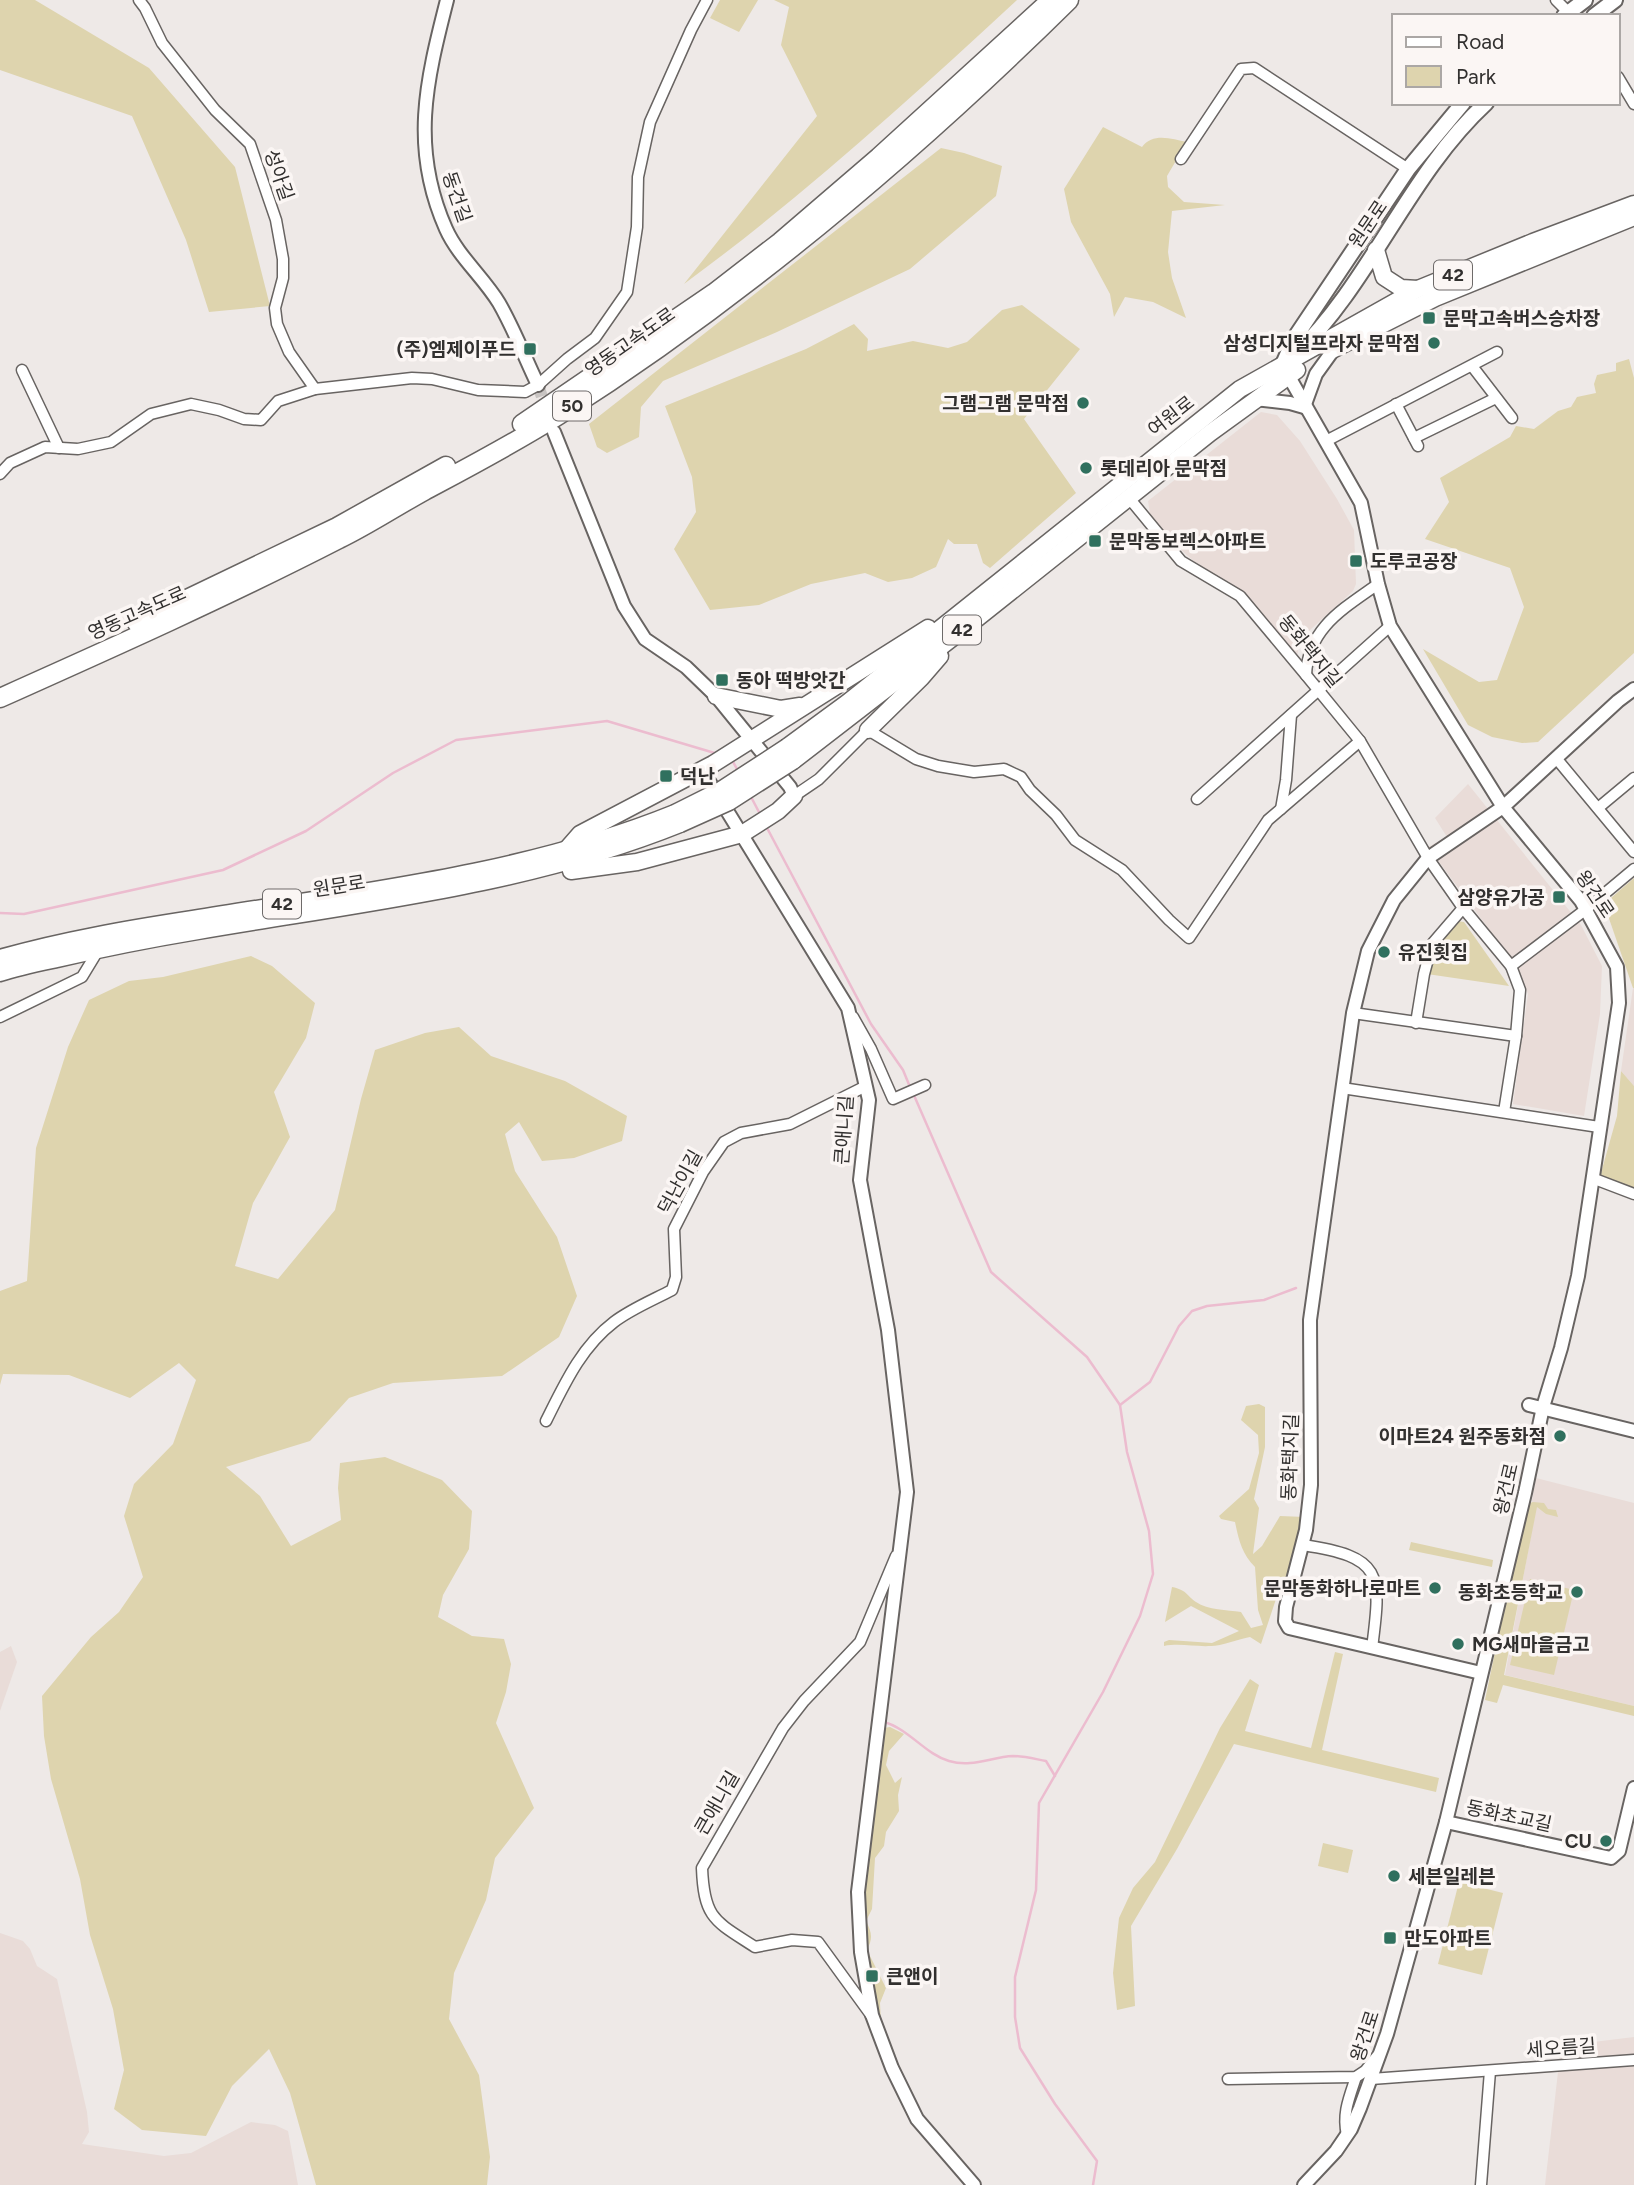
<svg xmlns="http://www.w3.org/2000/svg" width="1634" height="2185" font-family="Figtree,'Noto Sans KR',sans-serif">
<rect width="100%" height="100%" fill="#eee9e7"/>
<!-- built -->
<g fill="#e9dcd8">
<path d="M1261 412 1277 415 1300 441 1337 499 1354 530 1356 584 1353 591 1299 640 1297 660 1246 595 1229 582 1203 569 1167 538 1150 514 1148 501Z"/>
<path d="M1468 784 1581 925 1602 966 1600 1014 1584 1116 1513 1104 1528 994 1519 970 1428 847 1447 837 1435 818Z"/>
<path d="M1633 988H1634V1086L1621 1071Z"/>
<path d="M1536 1478 1634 1503V1706L1505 1675 1536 1509 1532 1501Z"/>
<path d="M11 1646 17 1662 0 1711V1652Z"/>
<path d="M0 1933 23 1941 30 1949 37 1966 57 1979 87 2112 89 2132 82 2144 164 2156 191 2153 251 2122 275 2125 288 2131 298 2185H0Z"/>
<path d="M1634 2037V2185H1545L1561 2046Z"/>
</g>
<!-- green -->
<g fill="#ded4ae">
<path d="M0 0H35L149 68 235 167 270 306 209 312 186 240 132 116 0 70Z"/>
<path d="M720 0H758L739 32 710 18Z"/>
<path d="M774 0H1017C910 99 801 198 684 284L817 116 781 45 789 7Z"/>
<path d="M1103 127 1142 147C1153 132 1172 139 1187 142L1167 176 1168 187 1184 202 1225 205 1172 211 1168 252 1172 278 1186 318 1153 302 1125 297 1114 317 1110 294 1071 222 1064 189Z"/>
<path d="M941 148 964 153 1002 166 996 196 910 269 777 332 663 381 641 407 639 437 607 453 597 447 589 424Z"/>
<path d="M1022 305 1080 349 1024 419 1076 493 990 568 983 563 977 544H954L948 539 936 567 912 578 888 582 865 573 811 584 759 605 710 610 674 549 696 512 692 477 665 406 806 349 854 324 868 339 867 351 913 341 948 348 967 342 1002 310Z"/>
<path d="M1629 359 1634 378V653L1538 742 1522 743 1492 737 1468 725 1423 649 1479 682 1497 680 1524 607 1510 568 1425 539 1449 502 1440 478 1510 437 1516 426 1534 429 1558 411 1571 407 1577 397 1596 393 1594 384 1597 375 1616 371V363Z"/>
<path d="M1634 878V988H1633L1604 904Z"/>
<path d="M1456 921 1464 922 1509 986 1427 974 1441 938Z"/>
<path d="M251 956 272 966 315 1003 306 1038 274 1092 290 1137 253 1203 235 1266 278 1279 335 1210 361 1099 375 1050 425 1033 459 1027 491 1056 565 1081 627 1116 622 1141 574 1158 542 1161 519 1122 505 1134 515 1171 557 1237 577 1296 559 1337 502 1376 393 1383 349 1398 310 1441 226 1467 260 1496 291 1546 341 1520 338 1488 340 1463 385 1457 442 1480 472 1511 469 1549 443 1595 438 1617 472 1636 504 1639 511 1664 506 1692 496 1723 534 1808 495 1858 486 1900 454 1973 449 2019 479 2075 490 2157 487 2185H316L290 2093 269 2049 232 2086 206 2136 142 2130 114 2109 124 2070 113 2009 90 1935 80 1879 51 1779 44 1736 42 1696 91 1637 119 1612 143 1577 124 1516 134 1484 173 1444 196 1380 179 1363 130 1398 69 1375 3 1374 0 1385V1291L27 1281 36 1148 68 1047 89 1000 129 981 163 977Z"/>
<path d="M1621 1071 1634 1086V1195L1602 1180 1601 1173 1617 1116Z"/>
<path d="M1259 1404 1265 1407V1447L1254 1499 1259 1508 1253 1554 1262 1546 1280 1516 1305 1517 1290 1568 1276 1599 1261 1644 1250 1637C1239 1639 1221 1646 1211 1646 1195 1647 1180 1643 1164 1646V1642L1169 1640 1212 1643 1239 1631 1191 1606 1165 1622 1172 1587C1187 1590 1186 1595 1196 1602 1208 1610 1227 1610 1241 1612L1251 1628 1263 1625 1258 1610 1255 1567C1242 1554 1239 1541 1235 1522L1221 1519 1219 1516 1249 1489 1259 1453 1258 1435 1241 1420 1246 1406Z"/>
<path d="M1533 1502 1544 1503 1548 1509 1556 1510 1558 1517 1546 1514 1537 1507 1504 1675 1634 1706V1716L1503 1685 1497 1703 1485 1700 1526 1504Z"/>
<path d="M1411 1542 1493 1560 1492 1567 1409 1550Z"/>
<path d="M1530 1579 1574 1590 1554 1675 1510 1665Z"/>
<path d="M1335 1652 1343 1654 1322 1750 1439 1778 1436 1792 1234 1744 1177 1849 1131 1926 1135 2006 1117 2010 1113 1973 1119 1918 1133 1888 1155 1862 1220 1728 1250 1679 1259 1685 1245 1731 1311 1748Z"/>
<path d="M890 1727 904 1734 889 1751 886 1765 895 1783 902 1777 898 1795 899 1811 886 1832 884 1846 875 1858 872 1909 866 1921C872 1933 873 1938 867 1950L886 1988 880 2003 881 2022 894 2081 861 1952 863 1887 884 1728Z"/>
<path d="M1323 1843 1353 1850 1348 1873 1318 1866Z"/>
<path d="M1459 1882 1503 1893 1482 1975 1438 1964Z"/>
</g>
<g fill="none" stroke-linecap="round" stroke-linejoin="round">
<!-- stream -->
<g stroke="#ecbccf" stroke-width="2.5">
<path d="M731 758 738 771"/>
<path d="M750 795 760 814"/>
<path d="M766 826 871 1024 903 1070 910 1087"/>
<path d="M0 913 24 914 223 870 306 831 393 773 456 740 607 721 718 754"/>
<path d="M913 1093 991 1272 1087 1357 1120 1405 1127 1452 1149 1531 1153 1574 1140 1616 1103 1692 1039 1803 1036 1890 1015 1977V2017L1020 2048 1055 2104 1097 2161 1093 2185"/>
<path d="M1120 1405 1150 1382 1179 1326 1192 1311 1207 1306 1264 1300 1296 1288"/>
<path d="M884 1722C909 1729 925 1754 949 1761 972 1768 991 1757 1013 1756 1024 1756 1035 1759 1046 1761L1055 1776"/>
</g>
<!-- tertiary-tunnel -->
<path stroke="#c8c4c2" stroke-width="12" stroke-dasharray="12 6" stroke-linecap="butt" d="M538 385 548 415"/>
<!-- minor casing -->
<g stroke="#686462" stroke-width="13">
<g id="minor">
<path d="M139 0 145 8 162 43 215 110 250 144 276 220 283 259V278L275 308 277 324 289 352 315 389"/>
<path d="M1556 0 1571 15"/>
<path d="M1618 77 1634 104"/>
<path d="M1181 159 1241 69 1254 68 1408 169"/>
<path d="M1472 366 1512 418"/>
<path d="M22 370 59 448"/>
<path d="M1396 404 1418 446"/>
<path d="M1414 438 1496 398"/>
<path d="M1326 441 1497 352"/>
<path d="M0 474 10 463 45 447 78 449 111 442 151 414 191 404 219 410 244 419 261 420 278 401 315 389 412 378 432 379 478 390 525 392 538 385 567 359 595 338 627 292 637 227 638 177 650 122 691 30 707 0"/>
<path d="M1129 498 1181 561 1240 596 1306 675 1360 741 1428 858 1463 908 1511 966 1520 990 1516 1036 1504 1112"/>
<path d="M1306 675C1308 628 1343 609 1378 584"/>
<path d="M1556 758 1634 852"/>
<path d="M794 796 819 779 868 730 916 759 938 766 974 772 1004 769 1021 777 1030 790 1056 815 1075 840 1122 870 1169 920 1189 938 1268 820 1360 741"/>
<path d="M1197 799 1390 626"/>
<path d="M1598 808 1634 778"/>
<path d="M1281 809 1286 780 1291 715"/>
<path d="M1511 966 1585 910 1634 869"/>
<path d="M1353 1013 1516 1036"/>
<path d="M0 1017 82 977 99 949"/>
<path d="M853 1017 871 1049 893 1099 925 1085"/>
<path d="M1416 1023 1424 974 1432 944 1463 908"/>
<path d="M1342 1088 1599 1127"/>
<path d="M1592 1178 1634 1194"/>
<path d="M546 1421C564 1385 581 1347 614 1322 631 1309 653 1300 672 1290L676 1277 674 1229 703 1172 724 1142 741 1133 790 1124 866 1086"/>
<path d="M1303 1545C1382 1557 1382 1572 1372 1648"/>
<path d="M871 2015 818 1942 792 1940 755 1947C715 1921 704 1919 702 1868L783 1728 804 1701 860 1642 896 1556"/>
<path d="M1228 2079 1356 2077 1365 2071 1377 2056"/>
<path d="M1371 2079 1634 2060"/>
<path d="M1347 2135C1342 2114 1349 2098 1356 2077"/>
<path d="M1481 2185 1490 2071"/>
</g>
</g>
<!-- tertiary casing -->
<g stroke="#686462" stroke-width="16">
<g id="tertiary">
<path d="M447 0C426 82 410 148 446 229 458 256 484 278 499 303 514 329 525 358 538 385"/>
<path d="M1288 375 1361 503 1378 584 1390 626 1503 807 1581 901 1617 967 1619 1003 1578 1276 1561 1348 1543 1407 1525 1493 1446 1822 1387 2034 1360 2108 1351 2129 1336 2151 1304 2185"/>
<path d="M1255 399 1290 403 1304 407 1316 374 1334 349"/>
<path d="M554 432 624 606 645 639 686 667 716 696 790 787 794 796"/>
<path d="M702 770 848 1008 869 1100 860 1180 888 1330 907 1492 858 1892 861 1952 872 2015 892 2068 917 2119 974 2185"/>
<path d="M1529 1405 1634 1431"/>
<path d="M1481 1673 1289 1628 1285 1621 1286 1607 1306 1530 1311 1485 1310 1320 1353 1013 1368 951 1394 900 1428 858 1503 807 1618 701 1634 689"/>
<path d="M1446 1822 1611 1858 1619 1851 1634 1788"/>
</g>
</g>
<!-- secondary casing -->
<g stroke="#686462" stroke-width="18">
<g id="secondary">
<path d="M1564 16 1585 0"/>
<path d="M1594 16 1615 0"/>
<path d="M1295 355C1371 282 1408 175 1486 103"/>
<path d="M1284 362 1294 339 1408 169 1463 103"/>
</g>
</g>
<!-- trunk casing -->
<g stroke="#686462" stroke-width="19">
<g id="trunk">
<path d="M1376 250 1384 277 1401 288 1418 289"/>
<path d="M1332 350 1435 298 1634 217"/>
<path d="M716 696 781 709 800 706"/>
<path d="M868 730 921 678 940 656"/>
<path d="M787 747 847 703 1240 389 1418 289 1533 242 1634 204"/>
<path d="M793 761 960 632 1210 433 1297 370"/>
<path d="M566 850 580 834 713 764 928 628"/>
<path d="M571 871 637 862 742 834 778 811 794 796"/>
<path d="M0 958C63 940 128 929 193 919 355 892 522 875 675 813"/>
<path d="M0 973C18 967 38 963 57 959 104 948 150 939 198 931 360 903 526 886 680 824"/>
</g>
</g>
<!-- motorway casing -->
<g stroke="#686462" stroke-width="21">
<g id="motorway">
<path d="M522 424 714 293 780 242 879 157 1051 0"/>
<path d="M137 623 337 527 446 466"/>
<path d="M0 698C114 647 228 596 339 539 368 525 395 507 424 491 469 467 515 443 559 415 744 297 913 154 1069 0"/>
</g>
</g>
<!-- minor -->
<use href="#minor" stroke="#fff" stroke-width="10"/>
<!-- tertiary -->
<use href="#tertiary" stroke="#fff" stroke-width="12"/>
<!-- secondary -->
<use href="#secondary" stroke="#fff" stroke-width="14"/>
<!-- trunk -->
<use href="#trunk" stroke="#fff" stroke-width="16"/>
<!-- motorway -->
<use href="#motorway" stroke="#fff" stroke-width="18"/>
<!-- trunk-bridge casing -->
<g stroke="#686462" stroke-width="19" stroke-linecap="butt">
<g id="trunk-bridge">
<path d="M675 813 721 790 787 747"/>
<path d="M680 824 729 802 793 761"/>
</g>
</g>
<!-- trunk-bridge -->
<use href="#trunk-bridge" stroke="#fff" stroke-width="16"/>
</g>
<!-- markers -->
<g fill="#30705e" stroke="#fbf6f4" stroke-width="2.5">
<rect x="1422" y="311" width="14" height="14" rx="3.5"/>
<circle cx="1434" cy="343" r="7"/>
<rect x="523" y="342" width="14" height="14" rx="3.5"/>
<circle cx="1083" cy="403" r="7"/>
<circle cx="1086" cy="468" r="7"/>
<rect x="1088" y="534" width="14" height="14" rx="3.5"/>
<rect x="1349" y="554" width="14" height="14" rx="3.5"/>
<rect x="715" y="673" width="14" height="14" rx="3.5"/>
<rect x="659" y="769" width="14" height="14" rx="3.5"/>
<rect x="1552" y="890" width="14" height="14" rx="3.5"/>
<circle cx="1384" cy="952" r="7"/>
<circle cx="1560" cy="1436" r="7"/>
<circle cx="1435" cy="1588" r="7"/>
<circle cx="1577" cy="1592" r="7"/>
<circle cx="1458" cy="1644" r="7"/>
<circle cx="1606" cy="1841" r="7"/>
<circle cx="1394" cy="1876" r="7"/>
<rect x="1383" y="1931" width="14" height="14" rx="3.5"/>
<rect x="865" y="1969" width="14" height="14" rx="3.5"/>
</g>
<g text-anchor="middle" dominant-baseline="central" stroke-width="7" stroke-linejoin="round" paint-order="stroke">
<!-- shield labels -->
<g fill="#fbf6f4" stroke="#6e6b6a" stroke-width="2">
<rect x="1434" y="260.5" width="38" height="29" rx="5"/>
<rect x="553" y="391.5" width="38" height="29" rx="5"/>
<rect x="943" y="615.5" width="38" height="29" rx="5"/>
<rect x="263" y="889.5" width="38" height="29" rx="5"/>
</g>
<g font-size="18" font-weight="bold" fill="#32302f">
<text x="1453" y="275">42</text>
<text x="572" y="406">50</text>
<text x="962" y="630">42</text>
<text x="282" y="904">42</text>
</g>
<!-- street labels -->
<g font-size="19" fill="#32302f" stroke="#fbf6f4">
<text transform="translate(279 175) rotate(71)">성아길</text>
<text transform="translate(457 197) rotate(71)">동건길</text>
<text transform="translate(1368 224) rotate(-56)">원문로</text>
<text transform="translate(630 342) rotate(-35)">영동고속도로</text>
<text transform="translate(1171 416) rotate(-38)">여원로</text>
<text transform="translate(137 613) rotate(-24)">영동고속도로</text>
<text transform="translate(1310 651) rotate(51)">동화택지길</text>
<text transform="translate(339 886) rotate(-9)">원문로</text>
<text transform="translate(1595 894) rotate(56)">왕건로</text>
<text transform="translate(844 1130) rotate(-86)">큰애니길</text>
<text transform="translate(680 1182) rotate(-61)">덕난이길</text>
<text transform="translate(1290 1457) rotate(-88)">동화택지길</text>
<text transform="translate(1506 1489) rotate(-77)">왕건로</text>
<text transform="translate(717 1803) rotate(-60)">큰애니길</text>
<text transform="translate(1509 1816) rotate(12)">동화초교길</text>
<text transform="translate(1365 2036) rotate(-72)">왕건로</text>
<text transform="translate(1561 2048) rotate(-4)">세오름길</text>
</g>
<!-- poi labels -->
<g font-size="19" font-weight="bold" fill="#32302f" stroke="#fbf6f4" text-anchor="start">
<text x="1443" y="318">문막고속버스승차장</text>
<text x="1420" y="343" text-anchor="end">삼성디지털프라자 문막점</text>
<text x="516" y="349" text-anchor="end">(주)엠제이푸드</text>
<text x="1069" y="403" text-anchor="end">그램그램 문막점</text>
<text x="1100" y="468">롯데리아 문막점</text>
<text x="1109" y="541">문막동보렉스아파트</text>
<text x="1370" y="561">도루코공장</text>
<text x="736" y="680">동아 떡방앗간</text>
<text x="680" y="776">덕난</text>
<text x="1545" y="897" text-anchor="end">삼양유가공</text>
<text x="1398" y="952">유진횟집</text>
<text x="1546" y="1436" text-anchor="end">이마트24 원주동화점</text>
<text x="1421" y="1588" text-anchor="end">문막동화하나로마트</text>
<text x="1563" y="1592" text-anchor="end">동화초등학교</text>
<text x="1472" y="1644">MG새마을금고</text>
<text x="1592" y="1841" text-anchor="end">CU</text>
<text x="1408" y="1876">세븐일레븐</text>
<text x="1404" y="1938">만도아파트</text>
<text x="886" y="1976">큰앤이</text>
</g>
</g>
<!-- legend -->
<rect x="1392" y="14" width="228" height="91" fill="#fbf6f4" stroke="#aba7a5" stroke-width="2"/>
<rect x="1406" y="37" width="35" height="10" fill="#ffffff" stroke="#aba7a5" stroke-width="2"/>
<text x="1456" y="49" font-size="21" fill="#32302f">Road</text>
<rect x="1406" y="66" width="35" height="21" fill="#ded4ae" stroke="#aba7a5" stroke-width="2"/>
<text x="1456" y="84" font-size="21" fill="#32302f">Park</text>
</svg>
